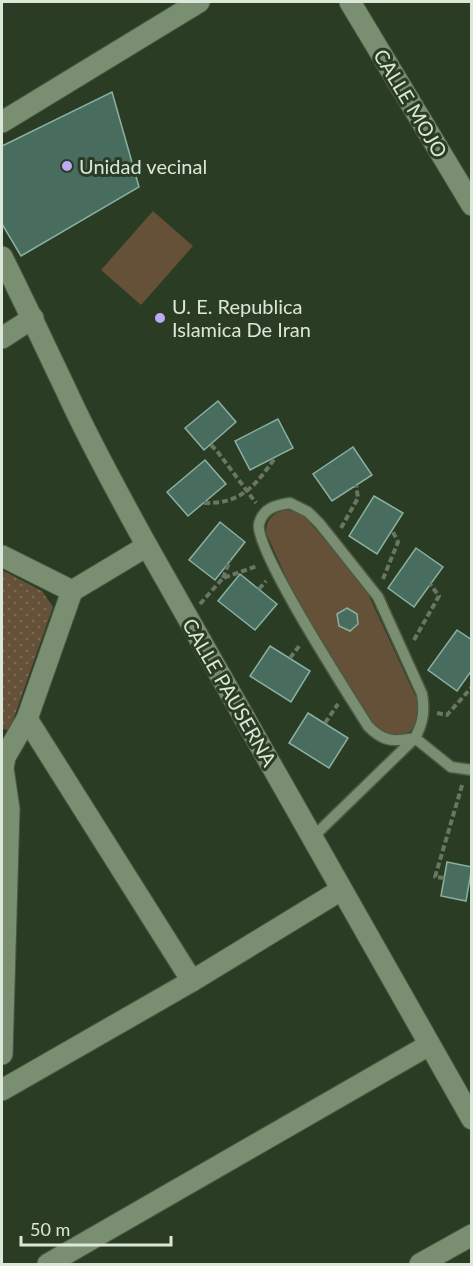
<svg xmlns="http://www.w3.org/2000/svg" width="473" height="1266" font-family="Lato,sans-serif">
<defs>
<pattern id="park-dots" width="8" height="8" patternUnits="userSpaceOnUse" patternTransform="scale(1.5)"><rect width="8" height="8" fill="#645137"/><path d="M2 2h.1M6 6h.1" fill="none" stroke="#7a6a53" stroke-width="1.8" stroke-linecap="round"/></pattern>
</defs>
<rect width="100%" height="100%" fill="#2a3c23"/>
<!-- green -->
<g fill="#645137">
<path d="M153 211 193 246 141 305 101 270Z"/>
<path d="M287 510 295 511 305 517 364 585 419 704C421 719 414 735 397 737 391 737 384 734 378 733L303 614 266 533C266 519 273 512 287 510Z"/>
</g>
<!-- park -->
<path fill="url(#park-dots)" d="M2 570 42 591 53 607 11 726 8 730 2 729Z"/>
<!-- building -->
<g fill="#486d5f" stroke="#89b0a1" stroke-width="1.5">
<path d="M112 92 139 187 21 256 2 224V146Z"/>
<path d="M218 401 236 422 204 450 185 428Z"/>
<path d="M278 419 293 448 250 470 235 441Z"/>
<path d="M353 447 372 475 332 501 313 474Z"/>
<path d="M205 460 226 484 188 516 167 492Z"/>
<path d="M374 496 403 513 377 554 349 536Z"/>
<path d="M220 522 245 542 215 580 189 560Z"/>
<path d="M416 548 443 567 414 607 388 588Z"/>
<path d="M240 574 277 604 255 630 218 601Z"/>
<path d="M347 608 357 614 358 624 350 631 339 626 337 614Z"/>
<path d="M457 630 472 640V670L457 691 428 670Z"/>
<path d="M270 646 310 671 291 702 250 676Z"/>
<path d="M308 713 348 738 329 768 289 743Z"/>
<path d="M447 862 472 867 466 901 441 896Z"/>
</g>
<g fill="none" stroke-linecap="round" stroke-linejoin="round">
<!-- service casing -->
<g stroke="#4a5a44" stroke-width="13">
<g id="service">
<path d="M290 503 308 512 320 524 378 597 422 694C425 711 423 723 415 738 394 742 383 742 368 726 350 697 254 549 259 524 263 508 276 505 290 503Z"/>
<path d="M313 837 415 738 451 767 472 770"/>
</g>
</g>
<!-- minor casing -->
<g stroke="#4a5a44" stroke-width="23">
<g id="minor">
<path d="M350 2 472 205"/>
<path d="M2 122 199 2"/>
<path d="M2 257C24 301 45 346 66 390 90 443 119 495 147 546L472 1119"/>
<path d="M2 338 33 318"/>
<path d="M2 556 72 591 147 546"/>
<path d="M27 719 192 981"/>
<path d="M2 751 5 757 3 768 9 809 2 1054"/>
<path d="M5 757 27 719 72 591"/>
<path d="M2 1090 192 981 341 890"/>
<path d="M48 1264 429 1045"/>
<path d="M420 1264 472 1235"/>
</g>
</g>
<!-- path -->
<g stroke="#677762" stroke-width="4" stroke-dasharray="6 3" stroke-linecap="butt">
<path d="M211 445 217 451 256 503"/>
<path d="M204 503C241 504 255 486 275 458"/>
<path d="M341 528 358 498 356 485"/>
<path d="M223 578 230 560"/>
<path d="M383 579 398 542 392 530"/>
<path d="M259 589 266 581"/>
<path d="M200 604 223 578 257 566"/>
<path d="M414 640 439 596 430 584"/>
<path d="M290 658 300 645"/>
<path d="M437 713 447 715 472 687"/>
<path d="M325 723 338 704"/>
<path d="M444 878 435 877 463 782"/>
</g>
<!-- service -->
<use href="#service" stroke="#7a8f72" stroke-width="10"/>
<!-- minor -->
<use href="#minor" stroke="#7a8f72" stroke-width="21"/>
</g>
<!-- markers -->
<g fill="#bda9f5" stroke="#2a3c23" stroke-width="2">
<circle cx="67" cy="166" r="6"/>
<circle cx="160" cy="318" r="6"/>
</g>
<g text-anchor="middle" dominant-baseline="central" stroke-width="6" stroke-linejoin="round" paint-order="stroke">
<!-- street labels -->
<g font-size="20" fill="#dbe7d7" stroke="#2a3c23">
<text transform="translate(411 103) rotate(59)">CALLE MOJO</text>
<text transform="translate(230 692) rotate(60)">CALLE PAUSERNA</text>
</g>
<!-- poi labels -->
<g font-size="20" fill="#dbe7d7" stroke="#2a3c23" text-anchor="start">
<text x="79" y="166">Unidad vecinal</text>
<text x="172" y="306">U. E. Republica<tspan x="172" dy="23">Islamica De Iran</tspan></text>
</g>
</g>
<!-- border -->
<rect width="473" height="1266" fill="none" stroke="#dbe7d7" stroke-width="6"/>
<!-- scale -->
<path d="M21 1236v9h150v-9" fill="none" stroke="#dbe7d7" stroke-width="3"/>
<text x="30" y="1236" font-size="18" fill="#dbe7d7" stroke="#2a3c23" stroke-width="4.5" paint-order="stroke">50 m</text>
</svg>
